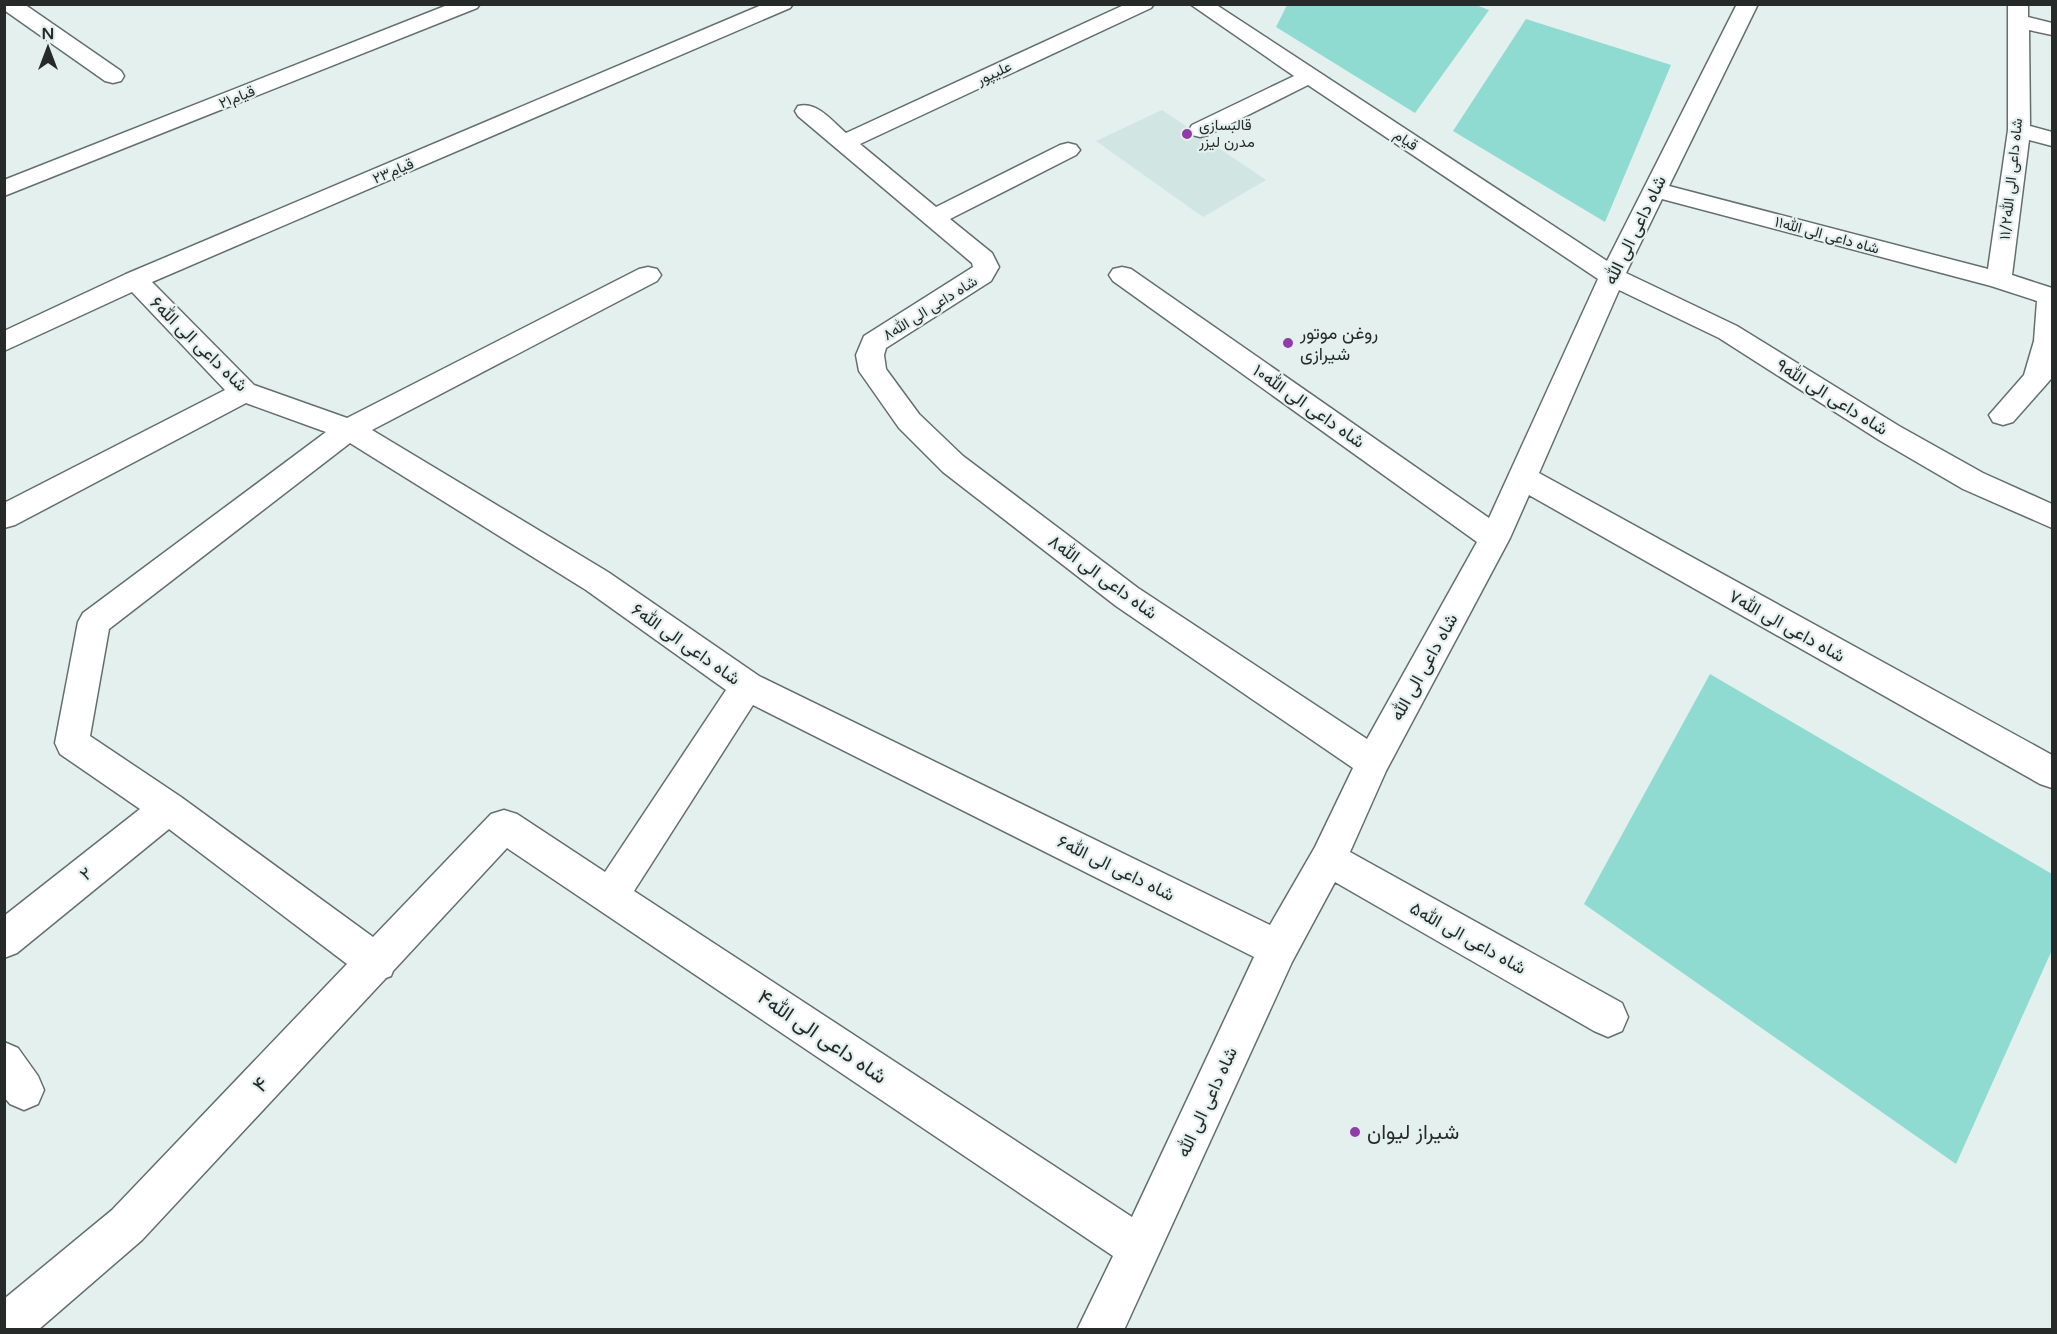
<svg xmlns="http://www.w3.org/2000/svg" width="2057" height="1334" font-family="'Varela Round',Vazirmatn,sans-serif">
<rect width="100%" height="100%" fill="#e4f0ee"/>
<!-- built -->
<path fill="#d1e5e2" d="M1162 110 1266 180 1203 217 1096 141Z"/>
<!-- green -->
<g fill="#8fdbd2">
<path d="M1473 4 1489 10 1415 113 1276 27 1287 5Z"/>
<path d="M1526 19 1671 65 1605 222 1453 131Z"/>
<path d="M1710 674 2052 874V950L1956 1164 1584 904Z"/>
</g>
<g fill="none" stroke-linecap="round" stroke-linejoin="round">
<!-- minor casing -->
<g stroke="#646f6d" stroke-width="3">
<g id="minor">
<path d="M4 4H24L121 71 124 76 121 81 113 83 105 81 4 10Z"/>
<path d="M450 4H480L477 8 4 196V180Z"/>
<path d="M764 4H793L790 8 152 282 254 385 347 418 639 269 648 267 657 269 661 275 657 281 372 430 608 572 759 676 1270 925 1315 847 1353 768 1116 606 943 472 899 428 859 371 856 355 864 336 973 267 972 263 798 116 795 111 798 106C817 101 832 121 846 133L1126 4H1154L1151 8 860 144 936 207 1060 145 1068 143 1076 145 1080 150 1076 155 950 219 992 253 999 267 991 281 886 348 884 355 886 369 919 414 963 456 1138 588 1367 739 1477 542 1113 281 1109 275 1113 269 1122 267 1131 269 1489 518 1598 279 1308 85 1208 135 1200 137 1192 135 1189 130 1192 125 1294 76 1190 4H1215L1607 261 1737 4H1758L1669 186 1988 269 2008 130V4H2028V17L2052 23V35L2029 30 2030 126 2052 132V146L2029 140 2012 275 2052 288 2051 379 2013 422 2003 425 1993 422 1989 415 2024 375 2034 341 2037 301 1991 286 1662 199 1626 273 1737 326 1899 426 1983 473 2052 504V528L1963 489 1879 440 1719 338 1619 290 1539 473 2052 755V788L2040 784 1529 495 1510 538 1386 771 1350 852 1622 1003 1628 1017 1622 1031 1608 1037 1594 1031 1335 882 1292 962 1124 1330H1077L1113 1256 507 848 393 971 391 976 386 978 142 1240 38 1330H4V1299L112 1210 347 964 169 829 17 953 4 958V916L140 809 60 754 55 743 78 622 83 613 326 432 246 403 15 525 4 528V503L225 390 132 292 4 351V331L126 274ZM350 443 586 590 726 690 605 872 517 814 504 810 491 814 373 937 181 797 90 736 109 629ZM753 705 1254 957 1132 1217 634 891Z"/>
<path d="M4 1042 18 1048 38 1076 44 1090 38 1104 24 1110 10 1104 4 1097Z"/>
</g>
</g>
<!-- minor -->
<use href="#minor" fill="#fff" fill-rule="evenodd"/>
</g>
<!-- markers -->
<g fill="#923ca9" stroke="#e4f0ee" stroke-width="2">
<circle cx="1187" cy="134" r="6"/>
<circle cx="1288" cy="343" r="6"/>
<circle cx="1355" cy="1132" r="6"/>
</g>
<g text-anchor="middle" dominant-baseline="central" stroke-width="4.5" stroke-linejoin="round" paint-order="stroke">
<!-- far-street labels -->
<g font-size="15" fill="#262b2a" stroke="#e4f0ee">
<text transform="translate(994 73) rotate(-25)">علیپور</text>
<text transform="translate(237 97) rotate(-22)">قیام۲۱</text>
<text transform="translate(1406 140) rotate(33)">قیام</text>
<text transform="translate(393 171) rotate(-23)">قیام۲۳</text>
<text transform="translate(2011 179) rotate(-84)">۱۱/۲شاه داعی الی الله</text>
<text transform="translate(1827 235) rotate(15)">شاه داعی الی الله۱۱</text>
<text transform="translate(930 308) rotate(-32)">۸شاه داعی الی الله</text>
</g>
<!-- far-poi labels -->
<g font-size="15" fill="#262b2a" stroke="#e4f0ee" text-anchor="start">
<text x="1199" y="125">قالبسازی<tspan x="1199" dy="17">مدرن لیزر</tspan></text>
</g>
<!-- street labels -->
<g font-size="18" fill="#262b2a" stroke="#e4f0ee">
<text transform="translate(1635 230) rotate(-64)">شاه داعی الی الله</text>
<text transform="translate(199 344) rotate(44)">شاه داعی الی الله۶</text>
<text transform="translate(1832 397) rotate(32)">شاه داعی الی الله۹</text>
<text transform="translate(1309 406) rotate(35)">شاه داعی الی الله۱۰</text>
<text transform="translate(1103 577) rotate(36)">شاه داعی الی الله۸</text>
<text transform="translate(1787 626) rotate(29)">شاه داعی الی الله۷</text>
<text transform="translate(686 644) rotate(35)">شاه داعی الی الله۶</text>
<text transform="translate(1424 667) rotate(-61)">شاه داعی الی الله</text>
<text transform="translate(1116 868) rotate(26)">شاه داعی الی الله۶</text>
<text transform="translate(86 874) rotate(-39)">۲</text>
<text transform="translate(1468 938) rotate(29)">شاه داعی الی الله۵</text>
<text transform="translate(1207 1102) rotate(-65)">شاه داعی الی الله</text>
</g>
<!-- poi labels -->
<g font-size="18" fill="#262b2a" stroke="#e4f0ee" text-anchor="start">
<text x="1300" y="333">روغن موتور<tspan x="1300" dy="21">شیرازی</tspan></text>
</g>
<!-- near-street labels -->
<g font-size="21" fill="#262b2a" stroke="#e4f0ee">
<text transform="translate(822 1037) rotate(34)">شاه داعی الی الله۴</text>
<text transform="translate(261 1085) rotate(-46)">۴</text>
</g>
<!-- near-poi labels -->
<g font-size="21" fill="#262b2a" stroke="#e4f0ee" text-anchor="start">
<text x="1367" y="1132">شیراز لیوان</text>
</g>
</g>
<!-- border -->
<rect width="2057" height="1334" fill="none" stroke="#262b2a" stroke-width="12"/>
<!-- north arrow -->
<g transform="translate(48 48)" stroke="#e4f0ee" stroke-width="4.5" paint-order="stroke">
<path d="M0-4.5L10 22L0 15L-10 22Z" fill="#262b2a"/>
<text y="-9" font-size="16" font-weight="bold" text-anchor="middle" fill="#262b2a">N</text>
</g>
</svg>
